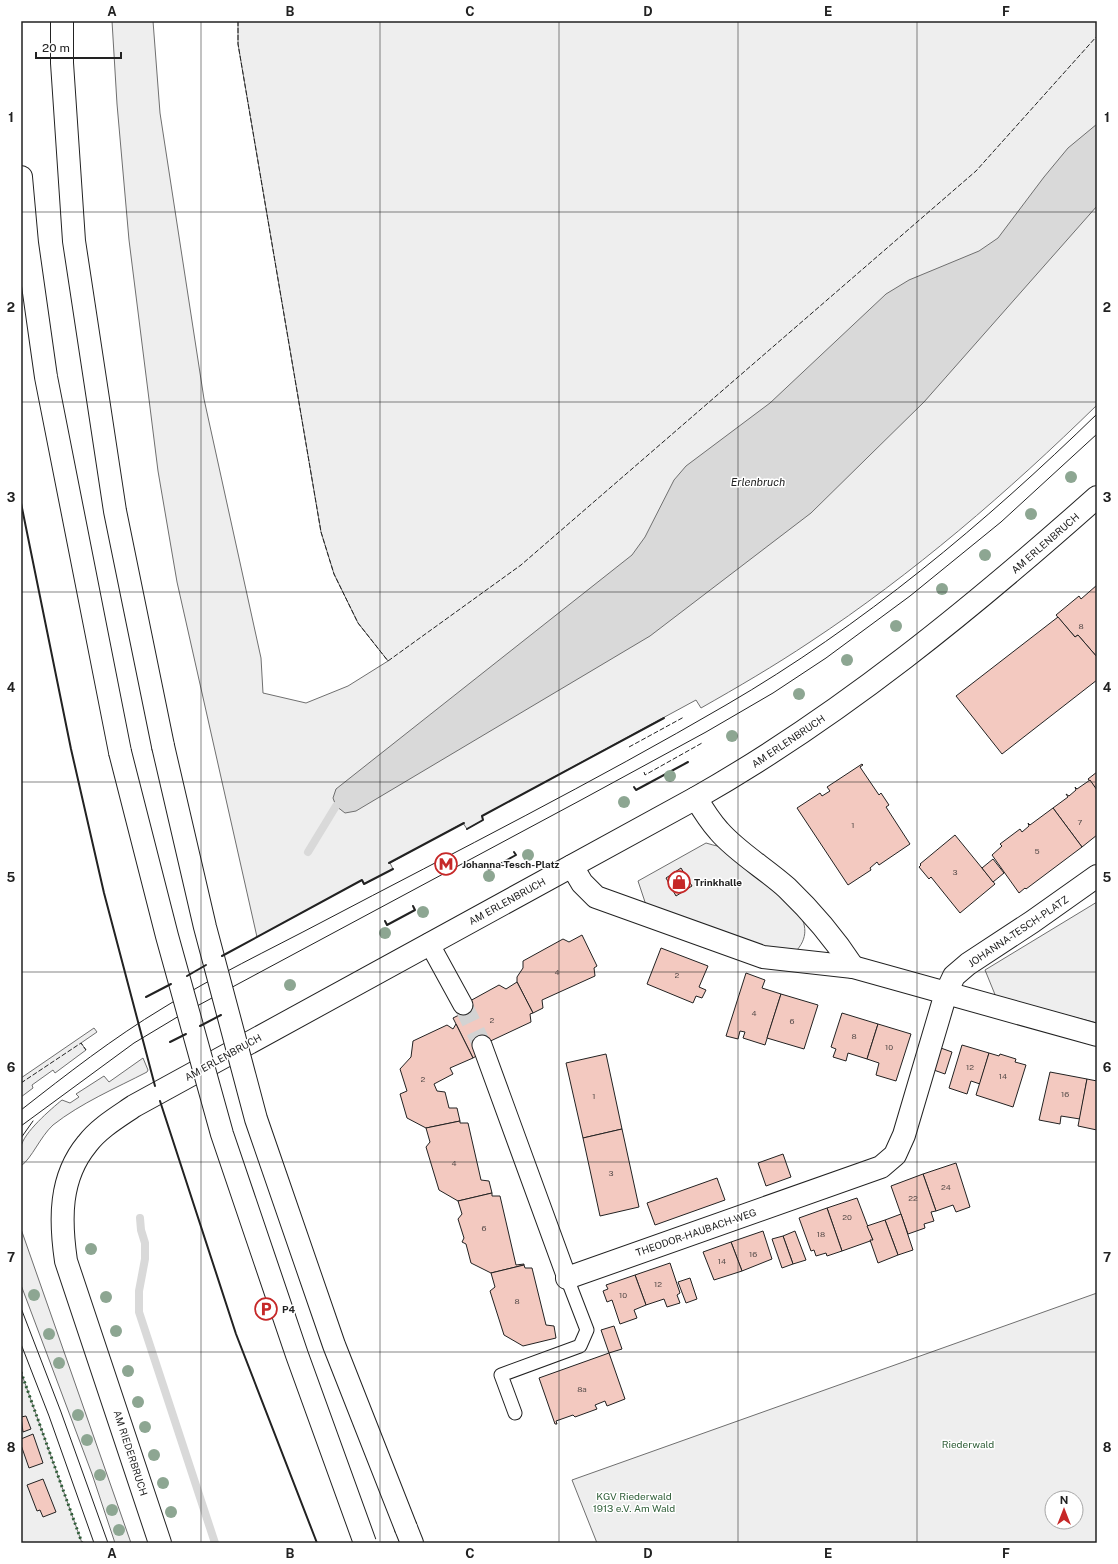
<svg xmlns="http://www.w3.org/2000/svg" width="1118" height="1564" font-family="'Public Sans',sans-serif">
<rect width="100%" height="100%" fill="#fff"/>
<!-- green -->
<g fill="#eee" stroke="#6f6f6f" fill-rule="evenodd">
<path d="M112 21H153L160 113 204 399 261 658 263 693 306 703 348 686 388 661 358 623 334 574 321 532 238 44V21H1097V405C1008 492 913 574 810 642 774 666 738 687 701 708L696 700 482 816 483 820 467 829 463 823 390 863 393 869 364 884 362 880 257 937 177 582 158 471 129 240 117 104Z"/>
<path d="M706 843C715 846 725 847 733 851 743 856 752 868 761 875 781 893 822 921 797 950L781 952 647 908 638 881Z"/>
<path d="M1097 902V1023L996 997 985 970Z"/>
<path d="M94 1028 97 1032 81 1043 86 1050 55 1073 53 1070 32 1085 33 1088 21 1097V1078Z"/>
<path d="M143 1058 148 1070 147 1072C116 1088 81 1103 53 1125 40 1137 32 1158 21 1166 21 1160 20 1153 21 1147 23 1133 51 1109 62 1100L70 1103 79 1097 76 1094 104 1076 109 1082Z"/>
<path d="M21 1229 131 1543H115L92 1474 21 1285Z"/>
<path d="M1097 1293V1543H597L572 1480ZM1052 1498H1076V1522H1052Z"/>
<path d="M21 1372 82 1543H21Z"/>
</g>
<!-- water -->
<path fill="#d9d9d9" stroke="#6f6f6f" d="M1097 124V206L924 402 811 513 650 636 356 811 345 813 336 806 333 798 336 789 632 555 645 537 674 480 686 466 770 403 886 294 909 280 979 251 998 238 1044 177 1068 148Z"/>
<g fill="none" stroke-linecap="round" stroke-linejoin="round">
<!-- stream -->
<g stroke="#d9d9d9" stroke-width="8">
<path d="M308 852 336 806"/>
<path d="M140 1218 141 1230 145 1243V1259L139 1291V1312L215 1543"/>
</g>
</g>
<!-- building -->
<g fill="#f3c9c0" stroke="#222">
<path d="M1097 585V657L1078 635 1075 637 1056 615 1079 596 1081 599Z"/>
<path d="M1058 617 1075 637 1078 635 1097 657V680L1002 754 956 696Z"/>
<path d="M862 764 863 765 860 767 879 795 881 793 889 805 886 807 910 844 879 865 877 862 870 868 871 870 848 885 797 808 820 793 822 796 830 791 827 787Z"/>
<path d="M1097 772V790L1088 779Z"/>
<path d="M1090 780 1097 790V835L1082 847 1053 808 1068 797 1066 794 1069 796 1076 790 1075 787 1077 789Z"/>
<path d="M1053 808 1082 847 1026 889 1025 888 1019 893 992 855 1002 846 1000 844 1020 829 1022 832 1029 826 1028 823 1030 825Z"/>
<path d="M955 835 995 884 960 913 931 877 929 879 919 867 921 865 920 864Z"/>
<path d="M993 859 1004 873 993 882 982 868Z"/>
<path d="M681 868 692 886 676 896 666 878Z"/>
<path d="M582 935 597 966 594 968 595 976 542 1000 543 1008 533 1013 517 982V977L523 968V961L563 939 569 942Z"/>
<path d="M661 948 708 966 699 987 706 990 702 998 696 996 693 1003 647 984Z"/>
<path d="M746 973 765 980 762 988 781 994 765 1045 743 1038 745 1032 740 1031 738 1039 726 1036Z"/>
<path d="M517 982 533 1013 530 1014 531 1022 482 1045 478 1055 473 1058 453 1018 459 1015V1007L499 985 506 989Z"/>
<path d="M781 994 818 1005 804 1049 767 1038Z"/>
<path d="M842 1013 878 1024 867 1059 848 1053 846 1061 833 1057 836 1049 831 1047Z"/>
<path d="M456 1024 473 1058 450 1068 453 1074 434 1084 437 1091 445 1092 449 1108H457L460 1121 426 1128 407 1118 400 1094 407 1091 400 1069 411 1057 413 1041 447 1025 453 1029Z"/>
<path d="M878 1024 911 1034 896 1081 876 1075 879 1063 867 1059Z"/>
<path d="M962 1045 989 1053 980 1084 971 1081 967 1094 949 1088Z"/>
<path d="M938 1047 952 1052 945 1074 931 1069Z"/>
<path d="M989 1053 999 1056 1000 1054 1016 1059 1015 1062 1026 1065 1013 1107 976 1095Z"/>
<path d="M606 1054 622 1129 583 1138 566 1063Z"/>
<path d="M1050 1072 1087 1079 1080 1119 1061 1116 1060 1124 1039 1120Z"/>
<path d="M1087 1079 1097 1081V1130L1078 1126Z"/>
<path d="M460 1121V1123H468L481 1180 489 1181 492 1193 458 1201 439 1190 426 1147 430 1142 426 1128Z"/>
<path d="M622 1129 639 1207 600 1216 583 1138Z"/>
<path d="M783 1154 791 1177 766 1186 758 1163Z"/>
<path d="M956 1163 970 1207 956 1212 953 1205 936 1211 923 1174Z"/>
<path d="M923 1174 936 1211 931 1212 934 1221 924 1224 925 1228 908 1234 891 1186Z"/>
<path d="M717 1178 725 1200 655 1225 647 1203Z"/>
<path d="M492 1193V1196H500L516 1265 524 1264V1265L491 1273 471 1263 466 1244 462 1242 464 1238 458 1219 462 1214 458 1201Z"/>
<path d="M857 1198 873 1240 842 1251 827 1208Z"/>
<path d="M827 1208 842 1251 827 1256 826 1253 816 1256 814 1250 811 1251 799 1218Z"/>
<path d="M901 1214 913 1250 898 1255 885 1220Z"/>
<path d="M885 1220 898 1255 878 1263 870 1240H873L867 1226Z"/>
<path d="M763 1231 772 1259 742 1271 731 1242Z"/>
<path d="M795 1231 806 1260 793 1264 783 1236Z"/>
<path d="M783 1236 793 1264 782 1268 772 1239Z"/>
<path d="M731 1242 742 1271 714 1280 703 1252Z"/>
<path d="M670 1263 680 1293 677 1295 680 1303 667 1307 664 1299 646 1305 635 1275Z"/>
<path d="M524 1265 525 1268H532L546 1325 554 1326 556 1338 523 1346 504 1335 490 1291 495 1287 491 1273Z"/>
<path d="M635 1275 646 1305 634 1310 637 1318 620 1324 612 1300 607 1302 603 1291 608 1289 606 1285Z"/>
<path d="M690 1278 697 1299 686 1303 678 1282Z"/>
<path d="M614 1326 622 1349 609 1353 601 1330Z"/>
<path d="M609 1353 625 1399 607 1406 605 1401 595 1405 597 1409 575 1417 573 1415 556 1421 557 1424H555L539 1378Z"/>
<path d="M26 1416 31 1429 23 1432 21 1417Z"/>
<path d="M33 1434 43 1463 29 1468 21 1445V1439Z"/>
<path d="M43 1479 56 1512 43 1517 40 1510 37 1511 27 1485Z"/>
</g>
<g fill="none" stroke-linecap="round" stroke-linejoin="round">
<!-- pedestrian-tunnel -->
<path stroke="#d3d3d3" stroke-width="19" stroke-dasharray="19 10" stroke-linecap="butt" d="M463 1005 482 1045"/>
<!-- service casing -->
<g stroke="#222" stroke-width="15">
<path id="service" d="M515 1413 501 1375 580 1346 587 1330 567 1278"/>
</g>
<!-- pedestrian casing -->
<g stroke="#222" stroke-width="21">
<g id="pedestrian">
<path d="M429 943 463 1005"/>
<path d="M482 1045 567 1278"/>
</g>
</g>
<!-- minor casing -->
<g stroke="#222" stroke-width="24">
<g id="minor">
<path d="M696 798C703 810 710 821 719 831 737 852 766 869 787 888 812 912 834 938 853 967"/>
<path d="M572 866 582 883 596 897 763 957 853 967 1097 1035"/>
<path d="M567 1278 881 1167 895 1155 904 1135 946 993 954 976 968 964 1032 922 1097 876"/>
</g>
</g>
<!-- secondary casing -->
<g stroke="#222" stroke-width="24">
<path id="secondary" d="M160 1543 66 1261C60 1220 59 1178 87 1144 99 1128 118 1117 134 1106L696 798C842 715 972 608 1097 497"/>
</g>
<!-- motorway casing -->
<g stroke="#222" stroke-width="24">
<g id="motorway">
<path d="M62 21V63L74 241 115 511 163 746"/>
<path d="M21 177 27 243 46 377 120 752"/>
<path d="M406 1528 412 1543"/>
</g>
</g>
<!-- service -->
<use href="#service" stroke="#fff" stroke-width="13"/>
<!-- pedestrian -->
<use href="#pedestrian" stroke="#fff" stroke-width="19"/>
<!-- minor -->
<use href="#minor" stroke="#fff" stroke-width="22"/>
<!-- secondary -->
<use href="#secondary" stroke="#fff" stroke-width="22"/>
<!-- motorway -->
<use href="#motorway" stroke="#fff" stroke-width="22"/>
<!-- tram -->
<g stroke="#222" stroke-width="1">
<path d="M21 1110C67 1074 113 1038 163 1008 214 976 269 950 322 922 457 851 594 782 726 705 862 626 985 523 1097 414"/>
<path d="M21 1126 134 1043 184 1013 581 800 706 732 773 693 826 658 910 596 1001 522 1097 434"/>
<path d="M21 1138 33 1121"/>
<path d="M21 1308 61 1412 108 1543"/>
<path d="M21 1344 49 1416 94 1543"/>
</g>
<!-- motorway-bridge casing -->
<g stroke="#222" stroke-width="24" stroke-linecap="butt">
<g id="motorway-bridge">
<path d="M163 746 205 927 256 1119 334 1345 406 1528"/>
<path d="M120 752 167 936 222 1134 297 1355 365 1543"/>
</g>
</g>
<!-- motorway-bridge -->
<use href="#motorway-bridge" stroke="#fff" stroke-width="22"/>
<!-- hedge -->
<path stroke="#2f5e38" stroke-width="3" stroke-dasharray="2 3" stroke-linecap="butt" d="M21 1372 82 1543"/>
<!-- fence -->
<g stroke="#222" stroke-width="1" stroke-dasharray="5 2" stroke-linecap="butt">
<path d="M238 21V44L321 532 334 574 358 623 388 661 521 565 976 171 1097 36"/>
<path d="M629 747 684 717"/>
<path d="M644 772 645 775 702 743"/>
<path d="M21 1083 81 1043 86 1050"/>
</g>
<!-- wall -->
<g stroke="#222" stroke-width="2">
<path d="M21 503 71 749 104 893 155 1086"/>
<path d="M634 787 636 790 688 762"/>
<path d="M467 829 483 820 482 816 664 718"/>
<path d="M389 863 464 823"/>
<path d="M487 866 489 870 516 855 514 852"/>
<path d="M385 921 387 925 415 910 413 906"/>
<path d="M222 956 362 880 364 884 393 869"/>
<path d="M187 976 206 965"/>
<path d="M146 997 171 984"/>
<path d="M200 1026 221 1015"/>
<path d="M170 1042 186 1034"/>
<path d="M160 1101 236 1334 317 1543"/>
</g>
</g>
<!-- trees -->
<g fill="#8da692">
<circle cx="1071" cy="477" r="6"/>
<circle cx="1031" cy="514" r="6"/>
<circle cx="985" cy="555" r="6"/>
<circle cx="942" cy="589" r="6"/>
<circle cx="896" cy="626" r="6"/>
<circle cx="847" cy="660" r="6"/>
<circle cx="799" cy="694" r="6"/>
<circle cx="732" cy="736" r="6"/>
<circle cx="670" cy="776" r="6"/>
<circle cx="624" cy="802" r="6"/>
<circle cx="528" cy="855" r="6"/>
<circle cx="489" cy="876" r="6"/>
<circle cx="423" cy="912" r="6"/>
<circle cx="385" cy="933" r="6"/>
<circle cx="290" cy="985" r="6"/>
<circle cx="91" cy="1249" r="6"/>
<circle cx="34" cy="1295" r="6"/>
<circle cx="106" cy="1297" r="6"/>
<circle cx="116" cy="1331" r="6"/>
<circle cx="49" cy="1334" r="6"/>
<circle cx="59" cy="1363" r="6"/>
<circle cx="128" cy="1371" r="6"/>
<circle cx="138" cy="1402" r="6"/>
<circle cx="78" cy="1415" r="6"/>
<circle cx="145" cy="1427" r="6"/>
<circle cx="87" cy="1440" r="6"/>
<circle cx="154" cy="1455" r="6"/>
<circle cx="100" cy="1475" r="6"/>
<circle cx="163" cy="1483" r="6"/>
<circle cx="112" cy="1510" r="6"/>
<circle cx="171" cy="1512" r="6"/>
<circle cx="119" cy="1530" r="6"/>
</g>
<!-- grid -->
<path fill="none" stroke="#222" stroke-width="1" stroke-opacity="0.55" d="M201 21V1543M380 21V1543M559 21V1543M738 21V1543M917 21V1543M21 212H1097M21 402H1097M21 592H1097M21 782H1097M21 972H1097M21 1162H1097M21 1352H1097"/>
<!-- icons -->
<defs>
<g id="metro-ring" transform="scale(1.15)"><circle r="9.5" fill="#fff" stroke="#c62828" stroke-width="1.5"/><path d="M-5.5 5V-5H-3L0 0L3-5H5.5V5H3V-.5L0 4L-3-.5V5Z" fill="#c62828"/></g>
<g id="shop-ring" transform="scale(1.15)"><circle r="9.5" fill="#fff" stroke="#c62828" stroke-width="1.5"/><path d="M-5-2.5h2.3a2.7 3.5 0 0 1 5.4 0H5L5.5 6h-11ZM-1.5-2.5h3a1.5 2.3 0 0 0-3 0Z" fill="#c62828"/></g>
<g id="parking-ring" transform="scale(1.15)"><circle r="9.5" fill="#fff" stroke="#c62828" stroke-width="1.5"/><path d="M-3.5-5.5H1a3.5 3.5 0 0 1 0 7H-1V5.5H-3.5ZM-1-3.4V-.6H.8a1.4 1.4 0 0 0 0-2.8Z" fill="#c62828"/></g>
</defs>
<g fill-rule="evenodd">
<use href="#metro-ring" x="446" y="864"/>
<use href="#shop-ring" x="679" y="882"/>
<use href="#parking-ring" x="266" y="1309"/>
</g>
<g text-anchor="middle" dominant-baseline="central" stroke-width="3" stroke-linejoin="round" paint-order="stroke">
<!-- number labels -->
<g font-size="8" fill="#564c4a">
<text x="1081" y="626">8</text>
<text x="1080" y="822">7</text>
<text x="853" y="825">1</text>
<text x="1037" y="851">5</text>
<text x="955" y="872">3</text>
<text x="557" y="972">4</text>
<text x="677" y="975">2</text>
<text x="754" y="1013">4</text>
<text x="492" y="1020">2</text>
<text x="792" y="1021">6</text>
<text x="854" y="1036">8</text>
<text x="889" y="1047">10</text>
<text x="970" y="1067">12</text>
<text x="1003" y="1076">14</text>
<text x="423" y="1079">2</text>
<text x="1065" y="1094">16</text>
<text x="594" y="1096">1</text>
<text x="454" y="1163">4</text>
<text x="611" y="1173">3</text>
<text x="946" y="1187">24</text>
<text x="913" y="1198">22</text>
<text x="847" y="1217">20</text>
<text x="484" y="1228">6</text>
<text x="821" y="1234">18</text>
<text x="753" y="1254">16</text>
<text x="722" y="1261">14</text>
<text x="658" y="1284">12</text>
<text x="623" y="1295">10</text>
<text x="517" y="1301">8</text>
<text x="582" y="1389">8a</text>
</g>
<!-- street labels -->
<g font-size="10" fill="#222" stroke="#fff">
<text transform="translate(1045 543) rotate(-41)">AM ERLENBRUCH</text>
<text transform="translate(788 741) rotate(-34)">AM ERLENBRUCH</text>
<text transform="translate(507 901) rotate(-29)">AM ERLENBRUCH</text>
<text transform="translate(1018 931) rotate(-34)">JOHANNA-TESCH-PLATZ</text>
<text transform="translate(223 1057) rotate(-29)">AM ERLENBRUCH</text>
<text transform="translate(696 1232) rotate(-19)">THEODOR-HAUBACH-WEG</text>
<text transform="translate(131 1453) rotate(72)">AM RIEDERBRUCH</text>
</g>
<!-- poi labels -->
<g font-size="10" font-weight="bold" fill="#222" stroke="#fff" text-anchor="start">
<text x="462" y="864">Johanna-Tesch-Platz</text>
<text x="694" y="882">Trinkhalle</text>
<text x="282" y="1309">P4</text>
</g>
<!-- park labels -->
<g font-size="10" fill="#2f5e38" stroke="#fff">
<text x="968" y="1444">Riederwald</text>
<text x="634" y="1496">KGV Riederwald<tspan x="634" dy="12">1913 e.V. Am Wald</tspan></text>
</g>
<!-- water labels -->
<g font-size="11" font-style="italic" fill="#222" stroke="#fff">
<text x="758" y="482">Erlenbruch</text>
</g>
</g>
<!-- border -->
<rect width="1118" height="1564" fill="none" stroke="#ffffff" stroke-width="44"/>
<!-- north arrow -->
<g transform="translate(1064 1510)"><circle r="19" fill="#ffffff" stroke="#a7a7a7"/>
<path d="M0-3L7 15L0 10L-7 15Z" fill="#c62828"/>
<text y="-6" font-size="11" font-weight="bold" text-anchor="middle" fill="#222222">N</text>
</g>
<!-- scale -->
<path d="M36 52v6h85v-6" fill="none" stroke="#222222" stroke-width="2"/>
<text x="42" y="52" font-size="12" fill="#222222" stroke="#ffffff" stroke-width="3" paint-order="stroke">20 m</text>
<rect x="22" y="22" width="1074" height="1520" fill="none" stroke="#222" stroke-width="1.5"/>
<g font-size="13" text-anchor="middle" font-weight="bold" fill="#222">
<text x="112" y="16">A</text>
<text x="290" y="16">B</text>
<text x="470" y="16">C</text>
<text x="648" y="16">D</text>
<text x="828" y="16">E</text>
<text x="1006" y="16">F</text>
<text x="11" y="122">1</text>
<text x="1107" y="122">1</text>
<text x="11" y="312">2</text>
<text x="1107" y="312">2</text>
<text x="11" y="502">3</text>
<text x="1107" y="502">3</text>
<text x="11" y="692">4</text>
<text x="1107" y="692">4</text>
<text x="11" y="882">5</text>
<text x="1107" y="882">5</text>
<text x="11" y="1072">6</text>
<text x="1107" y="1072">6</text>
<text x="11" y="1262">7</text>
<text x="1107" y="1262">7</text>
<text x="11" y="1452">8</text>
<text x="1107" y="1452">8</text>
<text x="112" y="1558">A</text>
<text x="290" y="1558">B</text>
<text x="470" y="1558">C</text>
<text x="648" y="1558">D</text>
<text x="828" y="1558">E</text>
<text x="1006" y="1558">F</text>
</g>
</svg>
